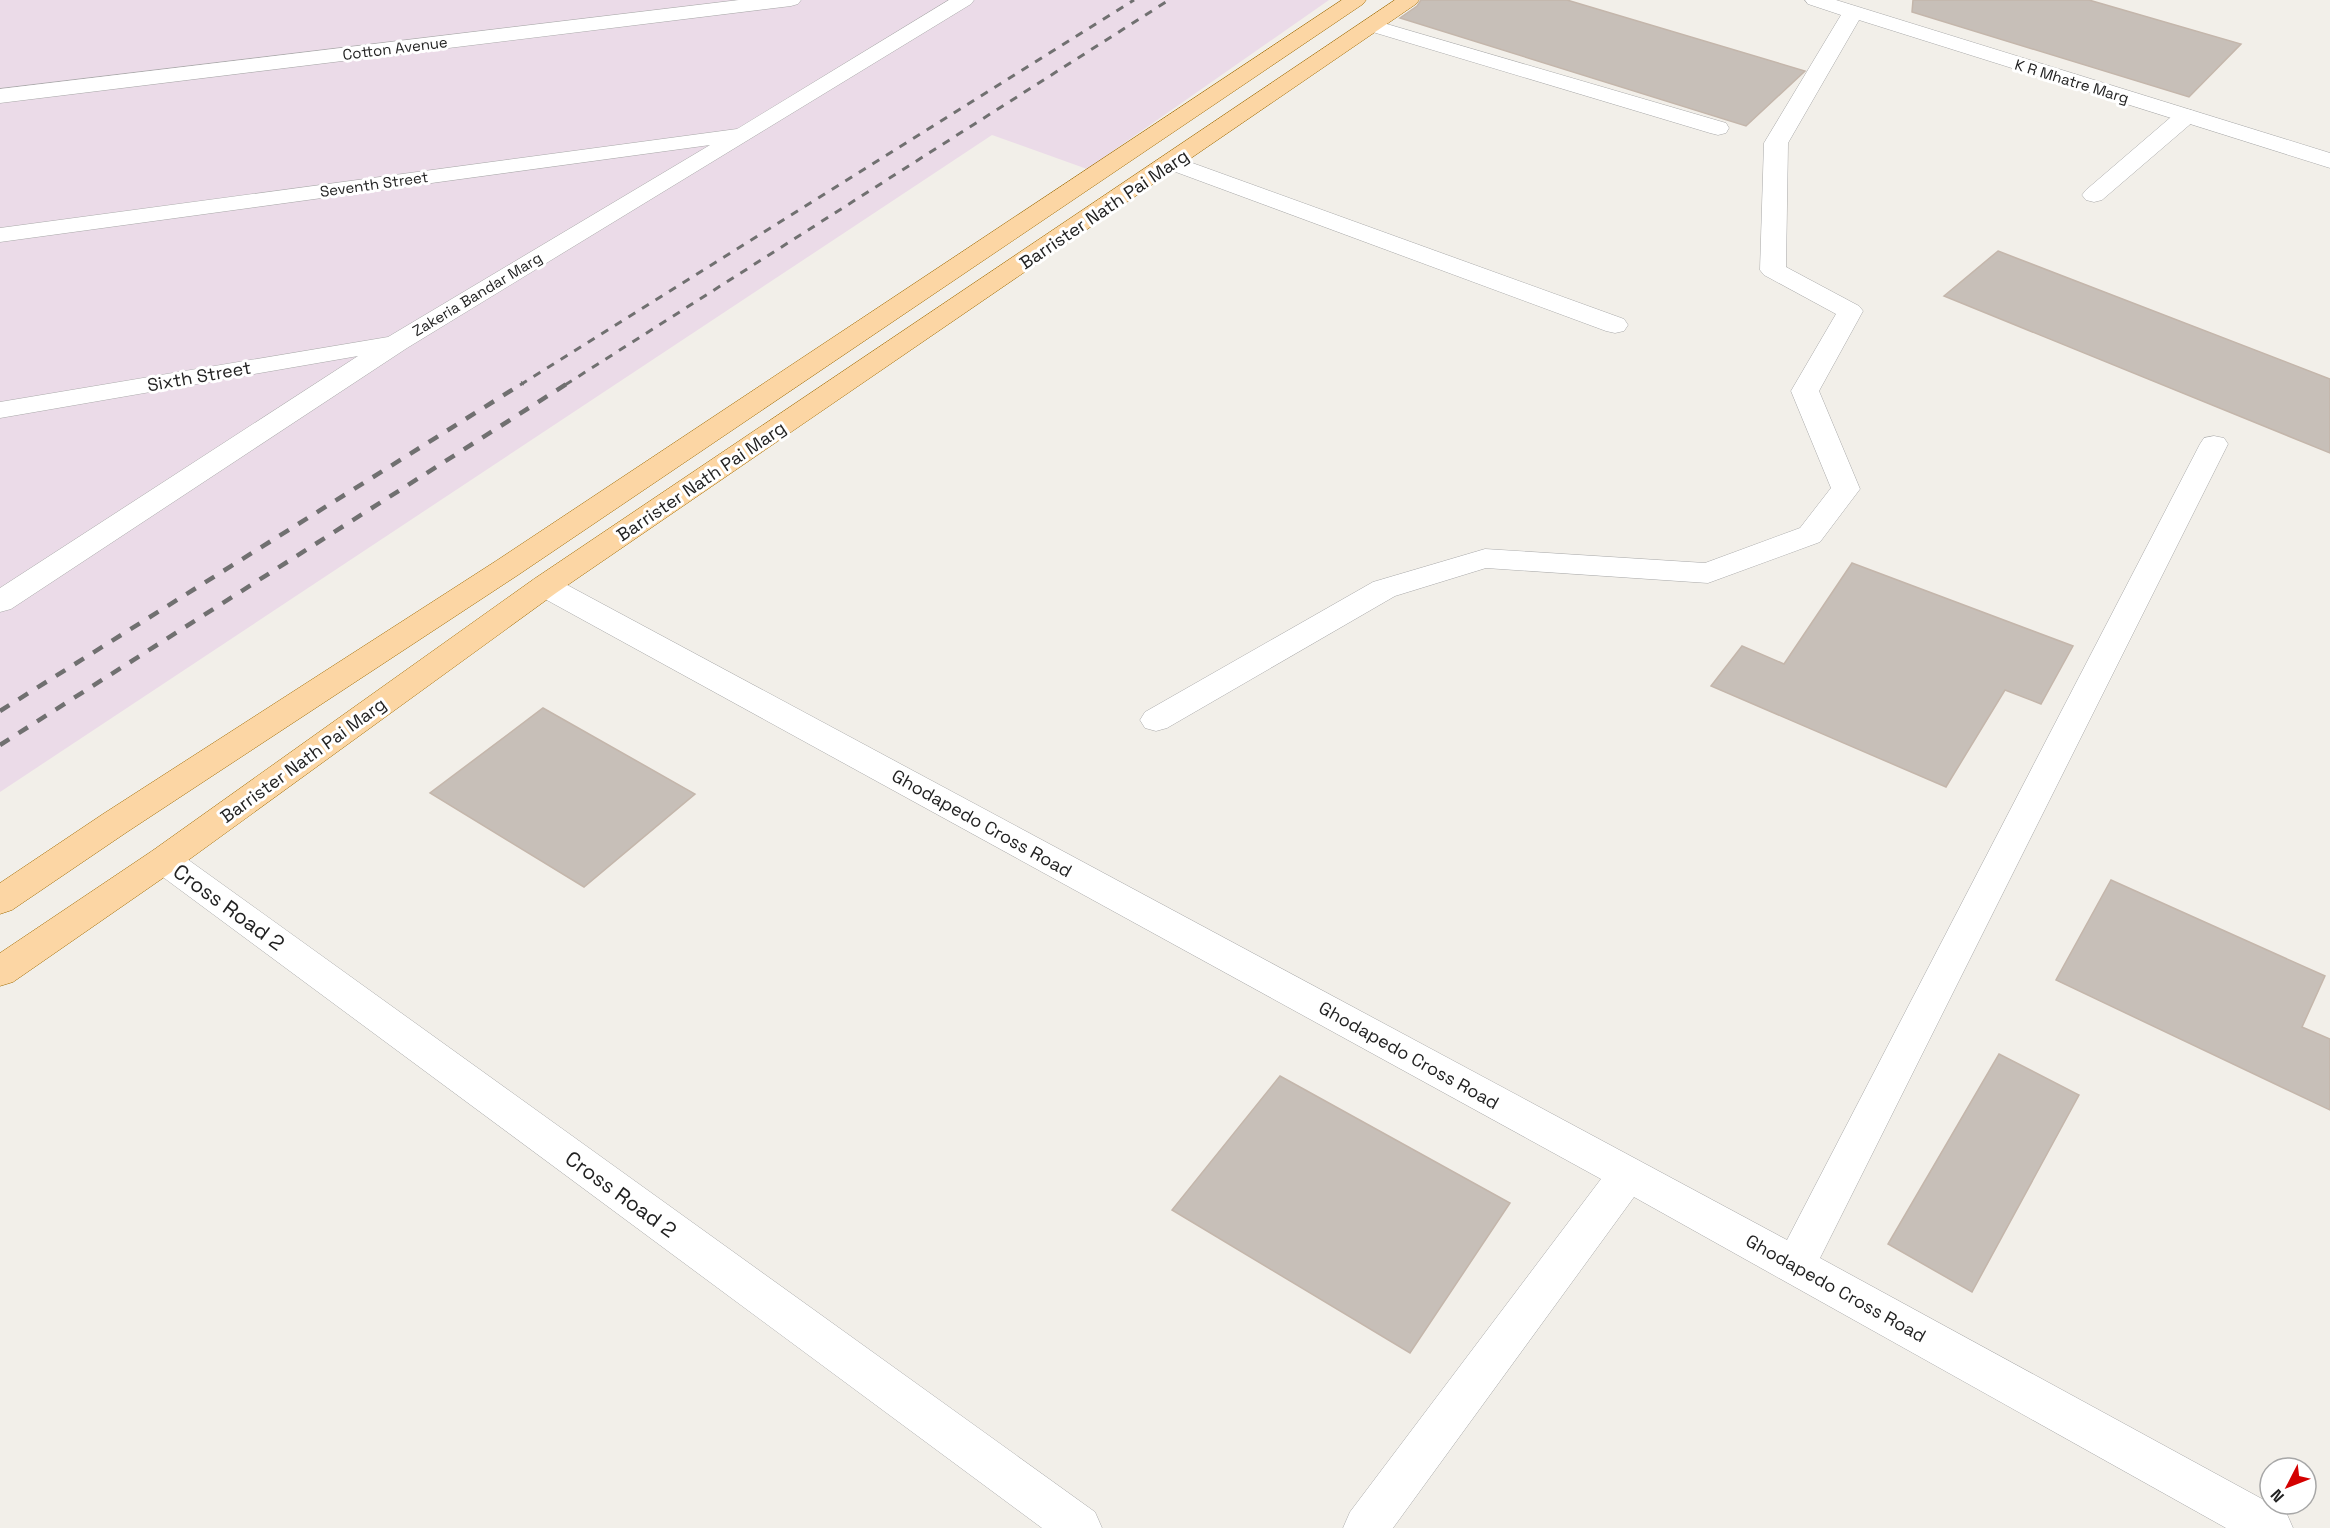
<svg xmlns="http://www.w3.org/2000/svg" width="2330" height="1528" font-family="'Space Grotesk',sans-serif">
<rect width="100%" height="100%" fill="#f2efe9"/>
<!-- industrial -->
<path fill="#ebdbe8" d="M0 0H1329L1087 169 992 135 0 792Z"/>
<!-- building -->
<g fill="#c7bfb8" stroke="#c4b6ab" stroke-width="1.5">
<path d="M1421 0H1567L1805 71 1746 126 1400 18 1417 6Z"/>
<path d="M1913 0H2089L2241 44 2189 97 1912 12Z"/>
<path d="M1998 251 2330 379V453L1944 296Z"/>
<path d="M1852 563 2073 646 2041 704 2005 690 1946 787 1711 686 1742 646 1784 664Z"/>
<path d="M543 708 695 794 584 887 430 793Z"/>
<path d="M2111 880 2325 976 2302 1027 2330 1039V1110L2056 980Z"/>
<path d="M1999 1054 2079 1095 1972 1292 1888 1244Z"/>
<path d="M1280 1076 1510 1203 1410 1353 1172 1210Z"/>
</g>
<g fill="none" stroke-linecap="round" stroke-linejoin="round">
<!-- lane casing -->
<g stroke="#a9a9a9" stroke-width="1">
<g id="lane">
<path d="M739 0H801L798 4 791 6 0 103V89Z"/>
<path d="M949 0H974L971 4 407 348 11 609 0 612V588L358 356 0 418V402L388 337 710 145 0 242V228L737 129Z"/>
<path d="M1373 20 1726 123 1729 128 1726 133 1718 135 1710 133 1366 30 1362 26 1366 22Z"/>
<path d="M2186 109 2194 111 2197 116 2194 121 2102 200 2094 202 2086 200 2082 195 2086 190 2178 111Z"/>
</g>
</g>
<!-- street casing -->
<g stroke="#a9a9a9" stroke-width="1">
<g id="street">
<path d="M1805 0H1836L2330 153V168L1859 20 1788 143 1786 267 1859 306 1863 311 1819 391 1860 489 1820 542 1708 583 1486 568 1395 596 1167 728 1156 731 1145 728 1140 720 1145 712 1373 582 1485 549 1705 563 1800 528 1831 488 1791 391 1836 314 1764 275 1760 270 1764 143 1841 15 1808 4Z"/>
<path d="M1173 156 1624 319 1628 325 1624 331 1615 333 1606 331 1165 168 1161 163 1165 158Z"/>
<path d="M2214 436 2224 438 2228 444 1820 1258 2286 1512 2293 1528H2226L1634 1197 1393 1528H1343L1350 1512 1601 1179 534 593 530 586 534 579 545 576 556 579 1787 1240 2200 444 2204 438Z"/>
<path d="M164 847 176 851 1095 1512 1102 1528H1042L152 869 147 860 152 851Z"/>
</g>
</g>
<!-- primary casing -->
<g stroke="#a06b00" stroke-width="1">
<g id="primary">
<path d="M1342 0H1366L1363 4 518 575 127 832 12 910 0 914V883L103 814 496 561Z"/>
<path d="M1395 0H1419L1416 4 556 593 176 869 13 982 0 986V953L152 851 534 579Z"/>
</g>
</g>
<!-- lane -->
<use href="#lane" fill="#fff" fill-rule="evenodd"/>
<!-- street -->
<use href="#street" fill="#fff" fill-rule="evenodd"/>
<!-- primary -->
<use href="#primary" fill="#fcd6a4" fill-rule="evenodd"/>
<!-- rail-far1 -->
<g stroke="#707070" stroke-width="3" stroke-dasharray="8 8" stroke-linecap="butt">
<path d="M520 385 1134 0"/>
<path d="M565 385 1169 0"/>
</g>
<!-- rail -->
<g stroke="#707070" stroke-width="4.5" stroke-dasharray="11 11" stroke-linecap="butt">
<path d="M0 711 523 383"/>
<path d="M0 745 568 383"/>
</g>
</g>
<g text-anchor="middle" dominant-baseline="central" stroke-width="6" stroke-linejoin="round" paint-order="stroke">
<!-- far-street labels -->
<g font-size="15" fill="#222" stroke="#fff">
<text transform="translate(395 48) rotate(-7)">Cotton Avenue</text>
<text transform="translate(2072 81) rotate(17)">K R Mhatre Marg</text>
<text transform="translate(374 184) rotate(-8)">Seventh Street</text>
<text transform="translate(477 294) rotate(-31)">Zakeria Bandar Marg</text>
</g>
<!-- street labels -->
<g font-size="18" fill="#222" stroke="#fff">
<text transform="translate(1104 209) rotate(-34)">Barrister Nath Pai Marg</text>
<text transform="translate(199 376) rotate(-10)">Sixth Street</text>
<text transform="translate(701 481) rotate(-34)">Barrister Nath Pai Marg</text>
<text transform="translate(303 760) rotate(-36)">Barrister Nath Pai Marg</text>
<text transform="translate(982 823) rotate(29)">Ghodapedo Cross Road</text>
<text transform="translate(1409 1055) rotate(29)">Ghodapedo Cross Road</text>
<text transform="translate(1836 1288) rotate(29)">Ghodapedo Cross Road</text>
</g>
<!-- near-street labels -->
<g font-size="21" fill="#222" stroke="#fff">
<text transform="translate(229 907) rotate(36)">Cross Road 2</text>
<text transform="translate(621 1194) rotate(36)">Cross Road 2</text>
</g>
</g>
<!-- north arrow -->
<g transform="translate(2288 1486) rotate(228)"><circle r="28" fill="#ffffff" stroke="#a7a7a7" stroke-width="1.5"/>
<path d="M0-4.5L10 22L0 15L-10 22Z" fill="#d40000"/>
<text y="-9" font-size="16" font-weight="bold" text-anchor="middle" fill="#222222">N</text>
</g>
</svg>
